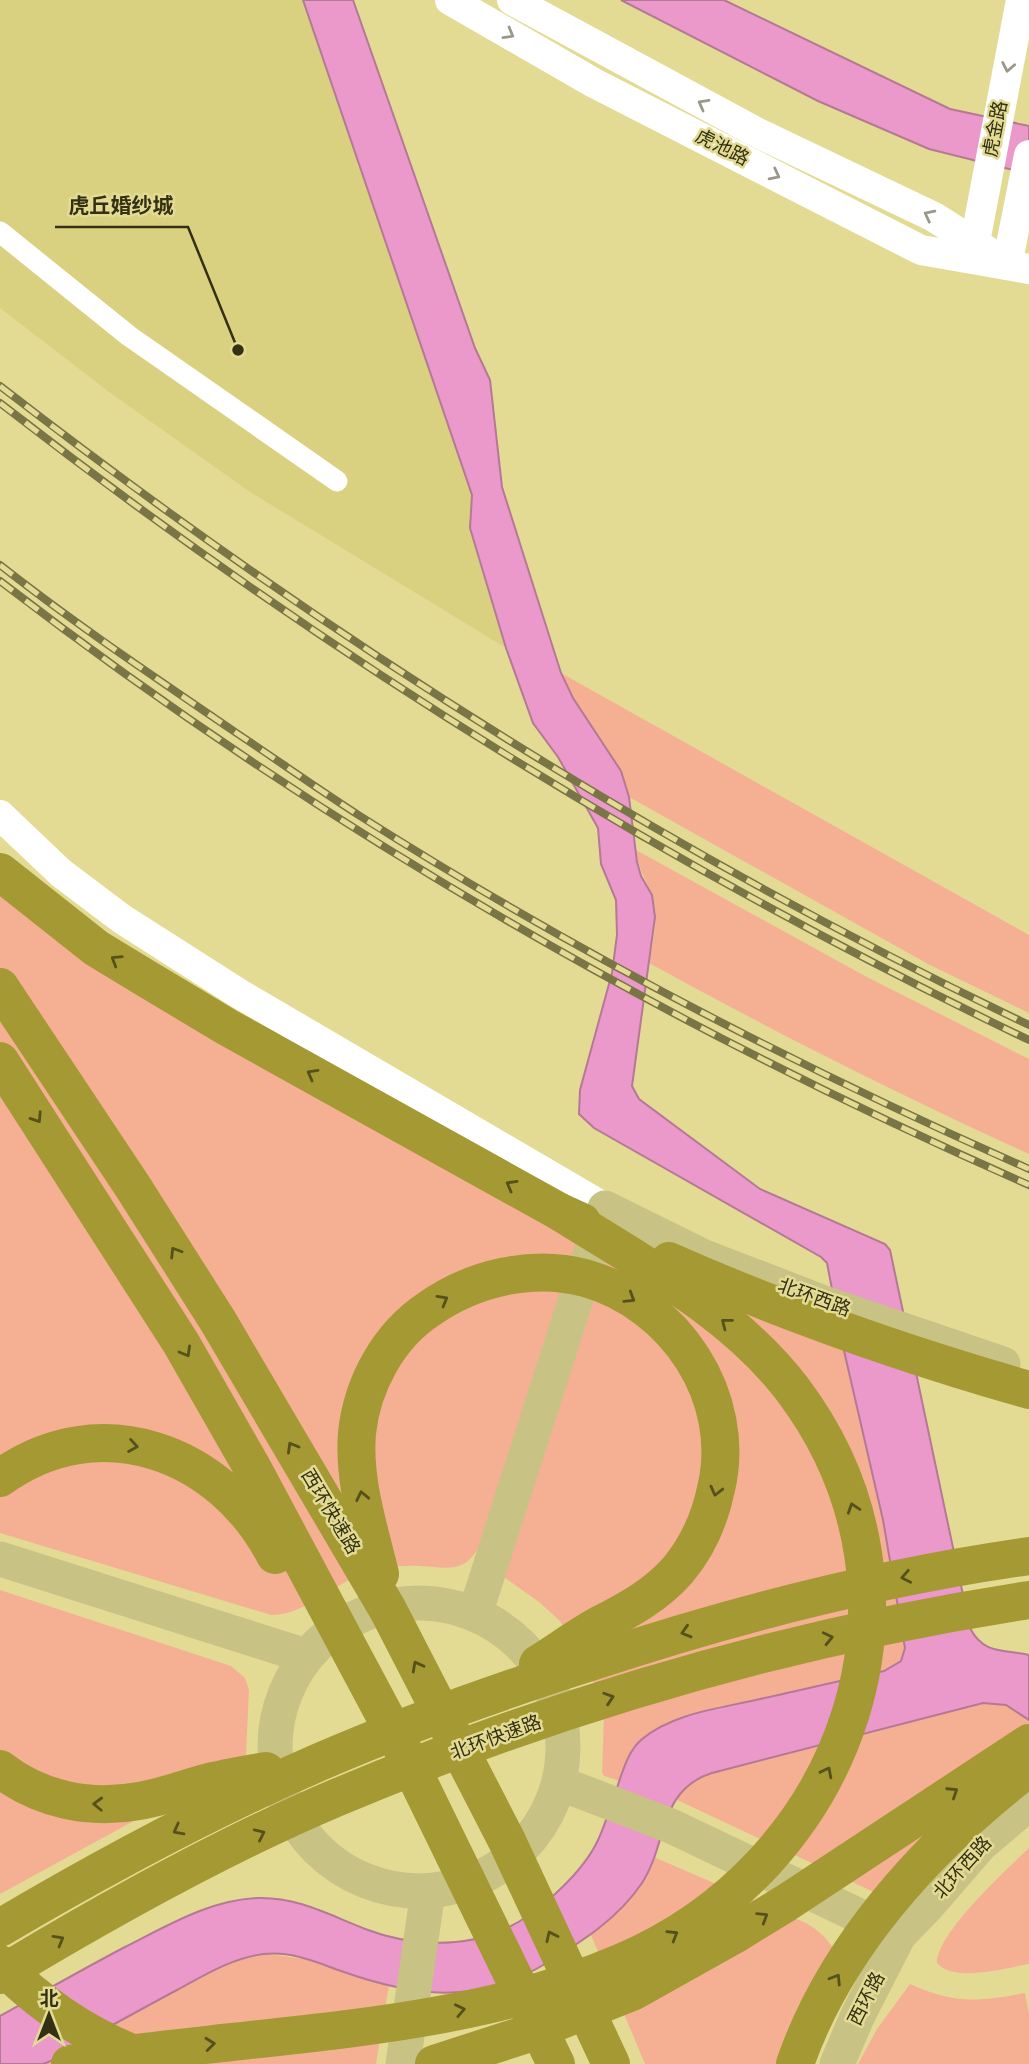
<svg xmlns="http://www.w3.org/2000/svg" width="1029" height="2064" font-family="'Alegreya Sans','Noto Sans SC',sans-serif">
<rect width="100%" height="100%" fill="#e3db93"/>
<!-- built -->
<path fill="#dad180" d="M0 0H303L472 495 470 528 506 648 250 492 109 392 0 308Z"/>
<!-- green -->
<g fill="#f5b094">
<path d="M561 673 1029 935V1013L928 964 629 797C617 750 580 718 561 673Z"/>
<path d="M636 850 865 976 1029 1059V1154C900 1095 774 1032 649 963 653 943 659 917 652 897 647 879 638 871 636 850Z"/>
<path d="M0 889 585 1242 482 1541C466 1574 451 1568 419 1566 404 1565 389 1567 375 1570 337 1578 310 1615 271 1615L0 1533Z"/>
<path d="M605 1249 842 1342 883 1520 905 1648 902 1661 884 1671 708 1711 664 1725 636 1745 620 1781 604 1776 602 1772 604 1715 591 1675 560 1621 539 1602 501 1575Z"/>
<path d="M0 1590 231 1666 245 1678 249 1690 245 1776 141 1817 0 1894Z"/>
<path d="M992 1703 1014 1708 1029 1720V1755L880 1895 675 1799C684 1784 696 1778 712 1773L975 1705Z"/>
<path d="M1029 1848V1964C1006 1968 953 1983 937 1963 937 1933 1006 1870 1029 1848Z"/>
<path d="M654 1857 806 1923C818 1930 827 1938 835 1951L790 2064H645L591 1935C617 1913 642 1890 654 1857Z"/>
<path d="M268 1954 312 1960 389 1985 376 2064H44L125 2017 230 1962Z"/>
<path d="M910 1984C955 2004 977 2002 1025 1993L1029 2014V2064H858L877 2029Z"/>
</g>
<!-- water -->
<g fill="#eb98cb" stroke="#b47994" stroke-width="2">
<path d="M303 0H353L475 348 490 380 502 487 561 673 573 698 621 771 629 797 637 862 641 876 652 895 655 917 632 1086 639 1099 760 1189 885 1244 890 1250 970 1628C984 1655 1003 1649 1029 1655V1720L1006 1705 983 1703 712 1773C658 1790 668 1843 642 1883 618 1919 581 1942 545 1964 476 2005 414 1997 341 1971 316 1962 291 1951 264 1954 232 1958 205 1975 177 1990 147 2006 118 2022 89 2038 77 2045 55 2062 42 2064 29 2064 14 2064 0 2064V2016C41 1993 83 1969 125 1947 167 1926 209 1900 258 1898 299 1897 331 1916 368 1930 410 1946 462 1948 503 1930 535 1916 578 1877 595 1846 604 1830 608 1813 614 1796 621 1778 626 1753 641 1740 672 1713 722 1708 760 1699 802 1690 843 1680 884 1671L901 1661 905 1648 883 1520 842 1342 827 1263 821 1257 594 1128 579 1114 580 1090 612 973 617 935 616 900 601 864 598 828 558 757 533 723 506 648 470 528 472 495Z"/>
<path d="M621 0H724L950 109 1029 126V174L929 149 818 101Z"/>
</g>
<g fill="none" stroke-linecap="round" stroke-linejoin="round">
<!-- street -->
<path stroke="#fff" stroke-width="21" d="M0 232 129 336 337 481"/>
<!-- secondary -->
<g stroke="#fff" stroke-width="30">
<path d="M450 0 594 83 921 250 1029 269"/>
<path d="M512 0 756 132 934 217 998 258"/>
<path d="M971 257 975 242 1021 0"/>
<path d="M1007 265 1029 155"/>
<path d="M0 815 61 873 122 919 238 993 605 1208"/>
</g>
<!-- primary -->
<g stroke="#c9c285" stroke-width="35">
<path d="M0 1559 306 1656"/>
<circle cx="419" cy="1747" r="144"/>
<path d="M475 1614 605 1208 702 1256 824 1303 1003 1364"/>
<path d="M559 1783 671 1826 899 1935"/>
<path d="M403 2064 428 1891"/>
<path d="M837 2064 858 2015 899 1935 928 1905 980 1845 1029 1803"/>
</g>
<!-- highway -->
<g stroke="#a59933" stroke-width="38">
<path d="M0 872 96 948 142 976 227 1027 560 1212 582 1222"/>
<path d="M0 987 133 1187 218 1321 388 1610 507 1841 611 2064"/>
<path d="M0 1061 181 1343 253 1469 402 1748 556 2064"/>
<path d="M669 1261C786 1313 906 1355 1029 1390"/>
<path d="M0 1478C99 1406 222 1452 275 1555"/>
<path d="M380 1574C369 1528 353 1481 357 1433 362 1385 388 1336 429 1309 473 1278 532 1264 585 1278 675 1303 738 1397 716 1489 710 1518 697 1547 678 1570 656 1595 630 1609 601 1624 579 1636 559 1651 538 1664"/>
<path d="M0 1769C40 1800 90 1810 139 1801 164 1797 188 1787 213 1781 230 1777 248 1774 266 1771"/>
<path d="M0 1928C105 1866 213 1808 324 1760 412 1722 503 1690 594 1661 736 1614 880 1577 1029 1556"/>
<path d="M0 1964C39 2003 85 2035 137 2055"/>
<path d="M0 1975C106 1911 224 1845 338 1797 560 1704 792 1636 1029 1600"/>
<path d="M70 2064C124 2053 178 2048 232 2042 362 2028 498 2015 620 1963 847 1867 947 1595 793 1390 734 1312 641 1263 560 1212"/>
<path d="M434 2064 524 2035 634 1991 734 1935 786 1903 1029 1743"/>
<path d="M795 2064C835 1948 926 1848 1021 1774"/>
</g>
<!-- rail casing -->
<g stroke="#7a7546" stroke-width="8">
<g id="rail">
<path d="M0 386C320 634 664 851 1029 1025"/>
<path d="M0 403C319 651 665 866 1029 1040"/>
<path d="M0 565C75 624 156 678 235 732 277 760 318 789 360 816 571 950 800 1068 1029 1169"/>
<path d="M0 581C316 824 664 1025 1029 1185"/>
</g>
</g>
<!-- rail -->
<use href="#rail" stroke="#e3db93" stroke-width="5" stroke-dasharray="16" stroke-linecap="butt"/>
</g>
<!-- one-way arrows -->
<defs><path id="oneway-chevron" d="M-2-3.5L2.5 0L-2 3.5" fill="none" stroke-width="1.6" stroke-linecap="round" stroke-linejoin="round" transform="scale(1.75)"/></defs>
<g stroke="#9a9889">
<use href="#oneway-chevron" transform="translate(509 34) rotate(30)"/>
<use href="#oneway-chevron" transform="translate(1008 67) rotate(101)"/>
<use href="#oneway-chevron" transform="translate(703 104) rotate(-151)"/>
<use href="#oneway-chevron" transform="translate(775 175) rotate(27)"/>
<use href="#oneway-chevron" transform="translate(929 215) rotate(-153)"/>
</g>
<g stroke="#56501d">
<use href="#oneway-chevron" transform="translate(116 960) rotate(-148)"/>
<use href="#oneway-chevron" transform="translate(312 1074) rotate(-151)"/>
<use href="#oneway-chevron" transform="translate(37 1118) rotate(57)"/>
<use href="#oneway-chevron" transform="translate(511 1185) rotate(-151)"/>
<use href="#oneway-chevron" transform="translate(175 1252) rotate(-122)"/>
<use href="#oneway-chevron" transform="translate(630 1298) rotate(32)"/>
<use href="#oneway-chevron" transform="translate(443 1300) rotate(-30)"/>
<use href="#oneway-chevron" transform="translate(726 1323) rotate(-142)"/>
<use href="#oneway-chevron" transform="translate(186 1352) rotate(60)"/>
<use href="#oneway-chevron" transform="translate(133 1446) rotate(10)"/>
<use href="#oneway-chevron" transform="translate(292 1447) rotate(-120)"/>
<use href="#oneway-chevron" transform="translate(716 1491) rotate(104)"/>
<use href="#oneway-chevron" transform="translate(362 1496) rotate(-102)"/>
<use href="#oneway-chevron" transform="translate(853 1508) rotate(-108)"/>
<use href="#oneway-chevron" transform="translate(906 1577) rotate(169)"/>
<use href="#oneway-chevron" transform="translate(686 1632) rotate(163)"/>
<use href="#oneway-chevron" transform="translate(828 1638) rotate(-13)"/>
<use href="#oneway-chevron" transform="translate(417 1666) rotate(-118)"/>
<use href="#oneway-chevron" transform="translate(609 1698) rotate(-18)"/>
<use href="#oneway-chevron" transform="translate(827 1772) rotate(-63)"/>
<use href="#oneway-chevron" transform="translate(953 1792) rotate(-33)"/>
<use href="#oneway-chevron" transform="translate(98 1804) rotate(-178)"/>
<use href="#oneway-chevron" transform="translate(178 1830) rotate(152)"/>
<use href="#oneway-chevron" transform="translate(260 1834) rotate(-25)"/>
<use href="#oneway-chevron" transform="translate(763 1917) rotate(-32)"/>
<use href="#oneway-chevron" transform="translate(673 1935) rotate(-31)"/>
<use href="#oneway-chevron" transform="translate(551 1936) rotate(-115)"/>
<use href="#oneway-chevron" transform="translate(59 1940) rotate(-30)"/>
<use href="#oneway-chevron" transform="translate(836 1979) rotate(-58)"/>
<use href="#oneway-chevron" transform="translate(460 2010) rotate(-12)"/>
<use href="#oneway-chevron" transform="translate(210 2044) rotate(-6)"/>
</g>
<g text-anchor="middle" dominant-baseline="central" stroke-width="5" stroke-linejoin="round" paint-order="stroke">
<!-- street labels -->
<g font-size="19" fill="#343113" stroke="#e3db93">
<text transform="translate(996 129) rotate(-79)">虎金路</text>
<text transform="translate(722 148) rotate(27)">虎池路</text>
<text transform="translate(814 1298) rotate(20)">北环西路</text>
<text transform="translate(330 1512) rotate(59)">西环快速路</text>
<text transform="translate(496 1738) rotate(-20)">北环快速路</text>
<text transform="translate(963 1868) rotate(-48)">北环西路</text>
<text transform="translate(867 1999) rotate(-63)">西环路</text>
</g>
</g>
<!-- callouts -->
<path fill="none" stroke="#343113" stroke-width="2.5" d="M238 350L188 227H55"/>
<circle fill="#343113" stroke="#e3db93" stroke-width="2.5" cx="238" cy="350" r="7"/>
<g font-size="21" text-anchor="middle" font-weight="bold" fill="#343113" stroke="#e3db93" stroke-width="5" stroke-linejoin="round" paint-order="stroke">
<text x="121" y="213">虎丘婚纱城</text>
</g>
<!-- north arrow -->
<g transform="translate(49 2015)" stroke="#e3db93" stroke-width="5" paint-order="stroke">
<path d="M0-5L12 26L0 18L-12 26Z" fill="#343113"/>
<text y="-10" font-size="19" font-weight="bold" text-anchor="middle" fill="#343113">北</text>
</g>
</svg>
